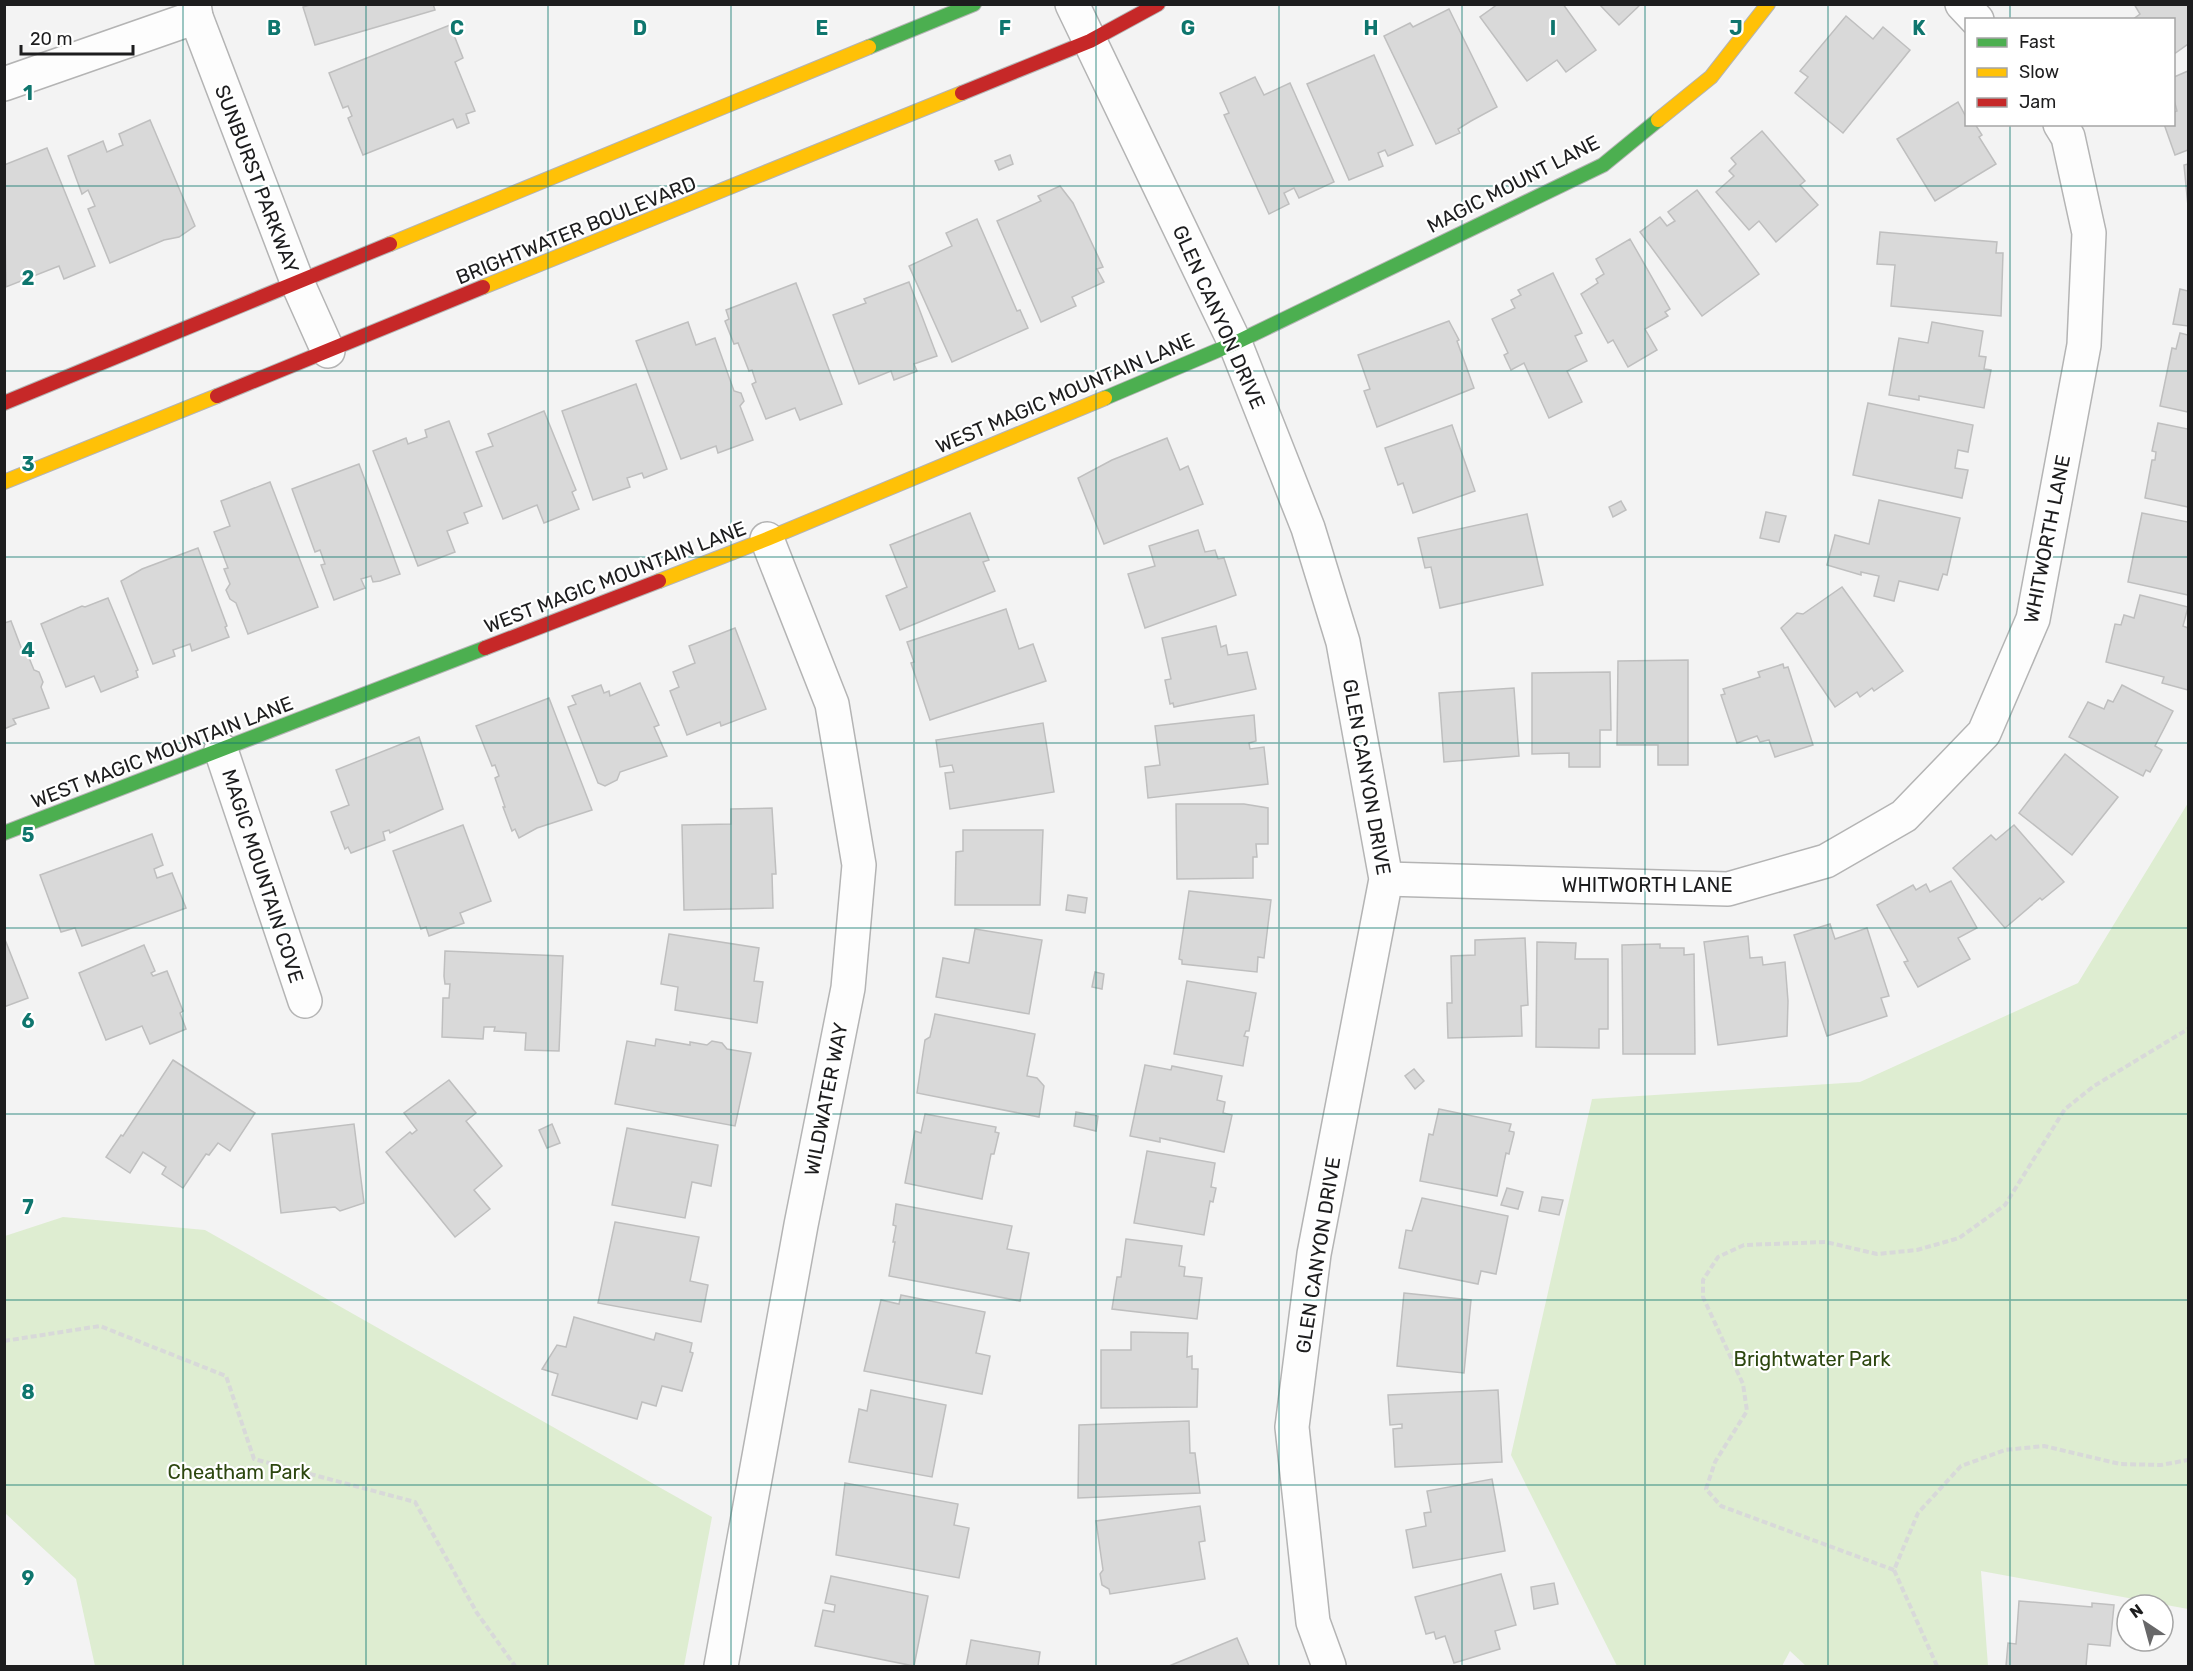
<svg xmlns="http://www.w3.org/2000/svg" width="2193" height="1671" font-family="Rubik,sans-serif">
<rect width="100%" height="100%" fill="#f3f3f3"/>
<!-- green -->
<g fill="#deedd1">
<path d="M2188 803V1609L1981 1571 1988 1666H1806L1790 1651 1782 1666H1617L1511 1455 1592 1099 1860 1082 2078 983Z"/>
<path d="M63 1217 205 1230 712 1517 684 1666H95L76 1579 5 1513V1236Z"/>
</g>
<!-- building -->
<g fill="#d9d9d9" stroke="#bfbfbf" stroke-width="1.5">
<path d="M313 4H433L435 10 315 45 303 7Z"/>
<path d="M1498 4H1563L1596 50 1566 72 1557 60 1527 81 1480 17Z"/>
<path d="M1599 4H1641L1619 25Z"/>
<path d="M2134 4H2188V44L2174 54V20H2132L2140 14Z"/>
<path d="M1449 9 1497 107 1471 121 1458 129 1460 133 1436 144 1384 36 1410 23 1413 27Z"/>
<path d="M1846 16 1873 39 1883 27 1910 50 1843 133 1795 93 1808 77 1800 71Z"/>
<path d="M450 25 463 58 455 62 475 111 466 114 469 123 457 128 453 119 363 155 348 118 352 116 348 106 343 108 329 73Z"/>
<path d="M1374 55 1413 145 1388 156 1385 150 1378 153 1383 166 1349 180 1307 84Z"/>
<path d="M2188 71V150L2175 155 2164 124H2174V112L2177 111 2174 100V77Z"/>
<path d="M1255 77 1264 95 1290 83 1334 182 1299 198 1294 188 1284 193 1289 204 1269 214 1224 115 1229 113 1220 93Z"/>
<path d="M1958 102 1966 117V124H1975L1982 135 1979 137 1996 164 1935 201 1897 139Z"/>
<path d="M150 120 195 226 179 237 164 240 110 263 88 209 95 206 88 190 82 194 68 156 103 141 107 152 123 145 119 134Z"/>
<path d="M1762 131 1805 181 1800 185 1818 205 1776 242 1759 221 1749 230 1716 192 1734 176 1729 171 1736 164 1731 158Z"/>
<path d="M47 148 95 266 64 279 59 266 6 287 4 165Z"/>
<path d="M1010 155 1013 164 999 170 995 161Z"/>
<path d="M2188 164V206L2184 165Z"/>
<path d="M1060 186 1073 203 1103 267 1097 269 1104 282 1072 297 1076 306 1041 322 997 221 1041 201 1038 196Z"/>
<path d="M1697 190 1759 274 1702 316 1640 232 1660 217 1667 226 1675 221 1668 212Z"/>
<path d="M977 219 1017 311 1020 310 1028 328 952 362 909 266 952 246 946 233Z"/>
<path d="M1880 232 1997 242 1996 253H2003L2001 316 1891 306 1895 265 1877 264Z"/>
<path d="M1630 239 1670 309 1665 312 1668 316 1645 329 1657 350 1628 367 1613 340 1608 343 1581 294 1598 283 1596 279 1604 274 1596 259Z"/>
<path d="M1553 273 1582 333 1575 336 1587 361 1567 371 1582 402 1549 418 1524 363 1511 370 1504 355 1508 353 1492 319 1515 308 1511 300 1521 295 1518 290Z"/>
<path d="M909 282 937 356 914 364 917 371 894 380 891 371 859 384 833 315 866 303 864 299Z"/>
<path d="M796 283 842 404 800 420 795 408 766 419 752 384 756 382 752 370 749 371 738 343 734 344 725 321 729 319 726 310Z"/>
<path d="M2180 289 2188 291V326L2173 324Z"/>
<path d="M1449 321 1459 340 1457 341 1474 388 1377 427 1364 391 1370 389 1358 355Z"/>
<path d="M688 322 696 345 715 338 734 391 741 393 744 401 740 406 753 440 718 453 716 446 681 459 636 341Z"/>
<path d="M1932 322 1983 331 1979 356 1986 357 1984 369 1991 370 1984 408 1919 396V400L1889 395 1899 338 1928 343Z"/>
<path d="M2180 333 2188 335V412L2160 406 2172 348 2176 349Z"/>
<path d="M636 384 667 469 644 478 642 473 627 478 630 487 593 500 562 411Z"/>
<path d="M1868 403 1973 425 1968 452 1958 450 1955 468 1968 470 1962 498 1853 475Z"/>
<path d="M544 411 576 490 572 492 579 509 544 523 537 505 503 519 476 452 493 446 488 434Z"/>
<path d="M449 421 482 506 464 513 468 523 447 531 455 552 418 566 373 451 406 438 408 444 427 437 425 430Z"/>
<path d="M2158 423 2188 429V507L2145 498 2152 460H2155L2156 452 2152 451Z"/>
<path d="M1452 425 1475 491 1413 513 1403 483 1398 485 1385 448Z"/>
<path d="M1167 438 1180 470 1188 466 1203 504 1104 544 1078 478 1112 460Z"/>
<path d="M359 464 400 574 380 581 373 582 371 576 361 579 365 588 334 600 321 565 325 564 320 550 315 552 292 489Z"/>
<path d="M270 482 318 607 248 634 236 603 230 599 226 590 230 584 224 569 228 568 214 532 230 526 221 501Z"/>
<path d="M1879 500 1960 518 1947 575 1943 574 1938 590 1899 581 1894 601 1874 596 1879 576 1861 572V575L1827 565 1835 535 1869 544Z"/>
<path d="M1621 501 1626 510 1613 517 1609 507Z"/>
<path d="M1766 512 1786 516 1779 542 1760 538Z"/>
<path d="M970 513 989 560 983 562 995 591 900 630 886 596 907 587 890 545Z"/>
<path d="M2142 513 2188 522V595L2128 582Z"/>
<path d="M1527 514 1543 585 1440 608 1431 567 1425 568 1418 538Z"/>
<path d="M1198 530 1205 552 1215 550 1218 559 1224 558 1236 595 1145 628 1128 574 1155 566 1149 546Z"/>
<path d="M198 548 227 626 225 627 229 637 192 651 190 644 173 650 175 656 153 664 121 581 142 569Z"/>
<path d="M1842 587 1903 671 1874 691 1872 688 1860 697 1857 692 1835 707 1781 628 1797 613 1803 614Z"/>
<path d="M2140 595 2188 607 2183 626 2188 628V690L2162 683 2164 677 2106 662 2115 624 2121 625 2124 615 2134 618Z"/>
<path d="M108 598 138 670 136 671 138 677 101 692 94 676 66 687 41 624 82 606 85 607Z"/>
<path d="M1006 609 1019 649 1033 644 1046 681 930 720 911 663 914 662 907 642Z"/>
<path d="M11 621 24 655 27 653 34 670 39 672 43 682 41 687 49 708 13 719 16 724 4 729V623Z"/>
<path d="M1216 626 1221 647 1226 645 1228 655 1247 652 1256 689 1174 707 1173 703 1170 704 1165 680 1171 679 1162 638Z"/>
<path d="M735 628 766 709 721 726 720 722 687 735 670 691 679 687 673 672 695 663 689 646Z"/>
<path d="M1688 660V765H1658V745H1617L1618 661Z"/>
<path d="M1783 664 1784 668 1788 667 1813 745 1775 757 1769 740 1760 742 1757 736 1737 743 1721 695 1725 694 1723 689 1760 677 1758 672Z"/>
<path d="M1610 672 1611 730H1600V767H1569V753L1532 754V673Z"/>
<path d="M640 683 659 725 654 727 667 756 620 772 617 780 605 786 598 783 568 707 576 704 572 696 601 685 604 693 609 691 610 696Z"/>
<path d="M2122 685 2173 711 2155 746 2162 750 2150 772 2146 770 2143 776 2069 737 2088 702 2104 709 2108 700 2113 702Z"/>
<path d="M1514 688 1519 756 1444 762 1439 693Z"/>
<path d="M549 698 592 810 537 828 519 838 515 829 512 831 503 807H505L495 778 499 776 495 765 492 766 476 726Z"/>
<path d="M1254 715 1256 741 1249 743 1250 749 1264 747 1268 784 1148 798 1145 767 1160 765 1155 726Z"/>
<path d="M1043 723 1054 792 950 809 945 773 954 772 952 765 940 767 936 740Z"/>
<path d="M419 737 443 809 390 833 389 830 383 832 385 840 351 853 348 847 345 849 331 812 349 805 336 770Z"/>
<path d="M2065 754 2118 797 2072 855 2019 813Z"/>
<path d="M1176 804H1244L1268 808V844H1256L1257 857H1253V878L1177 879Z"/>
<path d="M772 808 776 874H772L773 908 684 910 682 825 731 824V809Z"/>
<path d="M463 825 491 901 460 913 464 923 429 936 426 927 421 929 393 851Z"/>
<path d="M2014 825 2064 882 2042 900 2040 898 2005 928 1953 868 1991 835 1996 840Z"/>
<path d="M963 830H1043L1040 905H955L956 852 963 851Z"/>
<path d="M152 834 163 865 154 869 157 878 172 873 186 908 82 946 75 928 61 932 40 875Z"/>
<path d="M1951 881 1977 928 1958 938 1970 959 1918 987 1904 962 1908 961 1877 905 1913 885 1916 890 1926 884 1930 892Z"/>
<path d="M1189 891 1271 900 1264 958 1258 957 1257 972 1182 964V960L1179 959Z"/>
<path d="M1068 895 1087 898 1085 913 1066 910Z"/>
<path d="M1830 924 1835 939 1867 928 1889 996 1881 998 1887 1016 1827 1036 1794 935Z"/>
<path d="M975 929 1042 940 1029 1014 936 997 943 958 969 963Z"/>
<path d="M669 934 759 948 754 981 763 982 757 1023 675 1010 678 987 661 984Z"/>
<path d="M1748 936 1750 958 1762 957 1763 965 1785 962 1788 1001 1787 1036 1718 1045 1704 942Z"/>
<path d="M4 937 28 998 4 1007Z"/>
<path d="M1525 938 1528 1005 1521 1006 1522 1036 1448 1038 1447 1003H1452L1451 956 1475 955V940Z"/>
<path d="M1537 942 1576 943 1575 959H1608V1029H1599V1048L1536 1047Z"/>
<path d="M1660 944V948H1684V955L1694 954 1695 1054H1623L1622 945Z"/>
<path d="M144 945 155 971 151 973 153 976 167 971 183 1011 180 1013 186 1029 150 1044 142 1026 106 1040 79 973Z"/>
<path d="M445 951 563 956 559 1051 525 1050 526 1033 494 1031 495 1027H484L483 1039 442 1037 443 998H449L450 984H445L444 976Z"/>
<path d="M1095 972 1104 974 1102 989 1092 987Z"/>
<path d="M1187 981 1256 993 1249 1031H1246L1244 1036 1248 1037 1243 1066 1174 1054Z"/>
<path d="M935 1014 1035 1034 1027 1076 1037 1078 1044 1086 1039 1117 917 1093 925 1040 930 1037Z"/>
<path d="M656 1039 690 1045V1042L707 1045 712 1041 722 1043 727 1049 751 1053 735 1126 615 1104 627 1041 655 1046Z"/>
<path d="M173 1060 255 1113 230 1151 218 1143 209 1155 206 1154 183 1188 162 1174 166 1167 143 1152 130 1173 106 1157 121 1135 123 1136Z"/>
<path d="M1145 1065 1171 1070 1172 1066 1222 1076 1217 1100 1225 1102 1223 1113 1232 1115 1224 1152 1160 1138V1142L1130 1136Z"/>
<path d="M1414 1069 1424 1081 1415 1089 1405 1076Z"/>
<path d="M449 1080 476 1113 466 1121 502 1166 474 1190 490 1209 455 1237 386 1152 410 1132 412 1134 417 1130 404 1113Z"/>
<path d="M1439 1109 1511 1124 1509 1131 1514 1132V1134L1509 1154 1506 1153 1497 1196 1420 1181 1429 1134 1433 1135Z"/>
<path d="M1076 1112 1098 1116 1096 1131 1074 1126Z"/>
<path d="M925 1114 996 1127 995 1132 999 1133 998 1137 994 1154H991L982 1199 905 1183 915 1131 921 1133Z"/>
<path d="M354 1124 364 1203 340 1211 335 1207 281 1213 272 1134Z"/>
<path d="M552 1124 560 1143 547 1148 539 1130Z"/>
<path d="M627 1128 718 1145 711 1186 692 1182 685 1218 612 1205Z"/>
<path d="M1147 1151 1215 1163 1211 1187 1216 1188 1213 1202 1210 1201 1204 1235 1134 1223Z"/>
<path d="M1507 1188 1523 1192 1518 1209 1501 1205Z"/>
<path d="M1542 1197 1563 1200 1559 1215 1539 1211Z"/>
<path d="M1422 1198 1508 1216 1496 1274 1481 1271 1478 1284 1399 1268 1406 1230 1412 1231Z"/>
<path d="M896 1204 1012 1226 1007 1249 1029 1253 1020 1301 889 1276 895 1242H893L896 1226 893 1225Z"/>
<path d="M615 1222 699 1237 690 1281 708 1285 701 1322 598 1303Z"/>
<path d="M1126 1239 1182 1246 1179 1266 1185 1267 1184 1276 1202 1278 1197 1319 1112 1309 1117 1277H1121Z"/>
<path d="M1404 1293 1471 1300 1464 1373 1397 1366Z"/>
<path d="M901 1295 985 1312 976 1353 990 1356 982 1394 864 1371 881 1300 899 1304Z"/>
<path d="M574 1317 654 1340 656 1333 692 1343 690 1352 693 1353 682 1391 662 1386 656 1406 642 1402 637 1419 552 1395 558 1374 542 1369 557 1345 566 1347Z"/>
<path d="M1131 1332 1188 1333 1187 1357 1192 1356V1369H1198L1197 1407 1101 1408V1350H1131Z"/>
<path d="M871 1390 946 1405 932 1477 849 1462 859 1409 867 1411Z"/>
<path d="M1498 1390 1502 1462 1395 1467 1393 1429 1402 1428V1424L1390 1425 1388 1395Z"/>
<path d="M1189 1421 1190 1453H1195L1200 1493 1078 1498 1079 1425Z"/>
<path d="M1492 1479 1505 1551 1413 1568 1406 1530 1426 1526 1424 1513 1431 1512 1427 1491Z"/>
<path d="M845 1483 958 1504 954 1525 969 1528 959 1578 836 1555Z"/>
<path d="M1200 1506 1205 1541 1199 1542 1205 1579 1110 1594 1109 1589 1102 1585 1100 1574 1103 1570 1096 1521Z"/>
<path d="M1501 1574 1516 1625 1495 1631 1500 1649 1454 1663 1445 1636 1436 1639 1434 1632 1426 1634 1415 1597Z"/>
<path d="M831 1576 928 1596 914 1666 815 1646 823 1610 834 1612 835 1605 825 1603Z"/>
<path d="M1554 1583 1558 1604 1534 1609 1531 1587Z"/>
<path d="M2019 1601 2092 1607V1603L2114 1605 2110 1646 2088 1644 2086 1666H2006L2008 1643 2016 1644Z"/>
<path d="M1237 1638 1249 1666H1169Z"/>
<path d="M971 1640 1040 1652 1038 1666H966Z"/>
</g>
<g fill="none" stroke-linecap="round" stroke-linejoin="round">
<!-- street casing -->
<g stroke="#b4b4b4" stroke-width="36">
<g id="street">
<path d="M194 4 196 17 298 284 328 351"/>
<path d="M1072 4 1235 343 1308 528 1343 642 1386 879 1314 1254 1292 1427 1313 1622 1329 1666"/>
<path d="M1962 4 1977 20"/>
<path d="M4 84 196 17"/>
<path d="M221 750 305 1001"/>
<path d="M1386 879 1728 889 1826 861 1904 816 1984 733 2033 619 2084 345 2089 233 2068 137 2060 124"/>
<path d="M721 1666 801 1225 848 988 859 865 832 704 767 539"/>
</g>
</g>
<!-- fast casing -->
<g stroke="#b4b4b4" stroke-width="16">
<g id="fast">
<path d="M869 47 974 4"/>
<path d="M1105 398 1235 343 1603 165 1658 120"/>
<path d="M4 833 485 648"/>
</g>
</g>
<!-- slow casing -->
<g stroke="#b4b4b4" stroke-width="16">
<g id="slow">
<path d="M1658 120 1711 77 1768 4"/>
<path d="M390 244 869 47"/>
<path d="M483 287 962 93"/>
<path d="M4 482 217 396"/>
<path d="M659 581 767 539 1105 398"/>
</g>
</g>
<!-- jam casing -->
<g stroke="#b4b4b4" stroke-width="16">
<g id="jam">
<path d="M962 93 1090 41 1158 4"/>
<path d="M217 396 483 287"/>
<path d="M4 403 390 244"/>
<path d="M485 648 659 581"/>
</g>
</g>
<!-- path -->
<g stroke="#d8d9d9" stroke-width="4" stroke-dasharray="6 3" stroke-linecap="butt">
<path d="M4 1341 100 1326 226 1376 254 1459 415 1502 477 1613 515 1666"/>
<path d="M1894 1570 1721 1506 1706 1489 1715 1462 1747 1411 1743 1384 1703 1297V1280L1718 1257 1744 1245 1826 1242 1877 1254 1917 1250 1959 1238 2005 1205 2065 1109 2094 1086 2188 1029"/>
<path d="M1937 1666 1894 1570 1918 1513 1961 1466 2005 1450 2044 1446 2120 1464 2161 1465 2188 1460"/>
</g>
<!-- street -->
<use href="#street" stroke="#fdfdfd" stroke-width="33"/>
<!-- fast -->
<use href="#fast" stroke="#4caf50" stroke-width="14"/>
<!-- slow -->
<use href="#slow" stroke="#ffc107" stroke-width="14"/>
<!-- jam -->
<use href="#jam" stroke="#c62828" stroke-width="14"/>
</g>
<!-- grid -->
<path fill="none" stroke="#0f766e" stroke-width="1.5" stroke-opacity="0.55" d="M183 4V1666M366 4V1666M548 4V1666M731 4V1666M914 4V1666M1096 4V1666M1279 4V1666M1462 4V1666M1645 4V1666M1828 4V1666M2010 4V20M2010 124V1666M4 186H2188M4 371H2188M4 557H2188M4 743H2188M4 928H2188M4 1114H2188M4 1300H2188M4 1485H2188"/>
<g text-anchor="middle" dominant-baseline="central" stroke-width="4.5" stroke-linejoin="round" paint-order="stroke">
<!-- street labels -->
<g font-size="20" fill="#1d1d1e" stroke="#fff">
<text transform="translate(257 179) rotate(69)">SUNBURST PARKWAY</text>
<text transform="translate(1513 184) rotate(-27)">MAGIC MOUNT LANE</text>
<text transform="translate(576 230) rotate(-22)">BRIGHTWATER BOULEVARD</text>
<text transform="translate(1219 317) rotate(66)">GLEN CANYON DRIVE</text>
<text transform="translate(1065 393) rotate(-23)">WEST MAGIC MOUNTAIN LANE</text>
<text transform="translate(2047 539) rotate(-79)">WHITWORTH LANE</text>
<text transform="translate(615 577) rotate(-21)">WEST MAGIC MOUNTAIN LANE</text>
<text transform="translate(162 752) rotate(-21)">WEST MAGIC MOUNTAIN LANE</text>
<text transform="translate(1367 777) rotate(80)">GLEN CANYON DRIVE</text>
<text transform="translate(263 876) rotate(72)">MAGIC MOUNTAIN COVE</text>
<text x="1647" y="885">WHITWORTH LANE</text>
<text transform="translate(826 1099) rotate(-79)">WILDWATER WAY</text>
<text transform="translate(1318 1255) rotate(-81)">GLEN CANYON DRIVE</text>
</g>
<!-- park labels -->
<g font-size="20" fill="#2d470f" stroke="#fff">
<text x="1812" y="1359">Brightwater Park</text>
<text x="239" y="1472">Cheatham Park</text>
</g>
</g>
<g font-size="20" text-anchor="middle" font-weight="bold" fill="#0f766e" stroke="#fff" stroke-width="4.5" stroke-linejoin="round" paint-order="stroke">
<text x="274" y="35">B</text>
<text x="457" y="35">C</text>
<text x="640" y="35">D</text>
<text x="822" y="35">E</text>
<text x="1005" y="35">F</text>
<text x="1188" y="35">G</text>
<text x="1371" y="35">H</text>
<text x="1553" y="35">I</text>
<text x="1736" y="35">J</text>
<text x="1919" y="35">K</text>
<text x="28" y="100">1</text>
<text x="28" y="285">2</text>
<text x="28" y="471">3</text>
<text x="28" y="657">4</text>
<text x="28" y="842">5</text>
<text x="28" y="1028">6</text>
<text x="28" y="1214">7</text>
<text x="28" y="1399">8</text>
<text x="28" y="1585">9</text>
</g>
<!-- border -->
<rect width="2193" height="1671" fill="none" stroke="#1d1d1e" stroke-width="12"/>
<!-- legend -->
<rect x="1965" y="18" width="210" height="108" fill="#ffffff" stroke="#a5a5a5" stroke-width="1.5"/>
<rect x="1977" y="38" width="30" height="9" fill="#4caf50" stroke="#a5a5a5" stroke-width="1.5"/>
<text x="2019" y="48" font-size="18" fill="#1d1d1e">Fast</text>
<rect x="1977" y="68" width="30" height="9" fill="#ffc107" stroke="#a5a5a5" stroke-width="1.5"/>
<text x="2019" y="78" font-size="18" fill="#1d1d1e">Slow</text>
<rect x="1977" y="98" width="30" height="9" fill="#c62828" stroke="#a5a5a5" stroke-width="1.5"/>
<text x="2019" y="108" font-size="18" fill="#1d1d1e">Jam</text>
<!-- north arrow -->
<g transform="translate(2145 1623) rotate(324)"><circle r="28" fill="#ffffff" stroke="#a5a5a5" stroke-width="1.5"/>
<path d="M0-4.5L10 22L0 15L-10 22Z" fill="#686869"/>
<text y="-9" font-size="16" font-weight="bold" text-anchor="middle" fill="#1d1d1e">N</text>
</g>
<!-- scale -->
<path d="M21 45v9h112v-9" fill="none" stroke="#1d1d1e" stroke-width="3"/>
<text x="30" y="45" font-size="18" fill="#1d1d1e" stroke="#ffffff" stroke-width="4.5" paint-order="stroke">20 m</text>
</svg>
